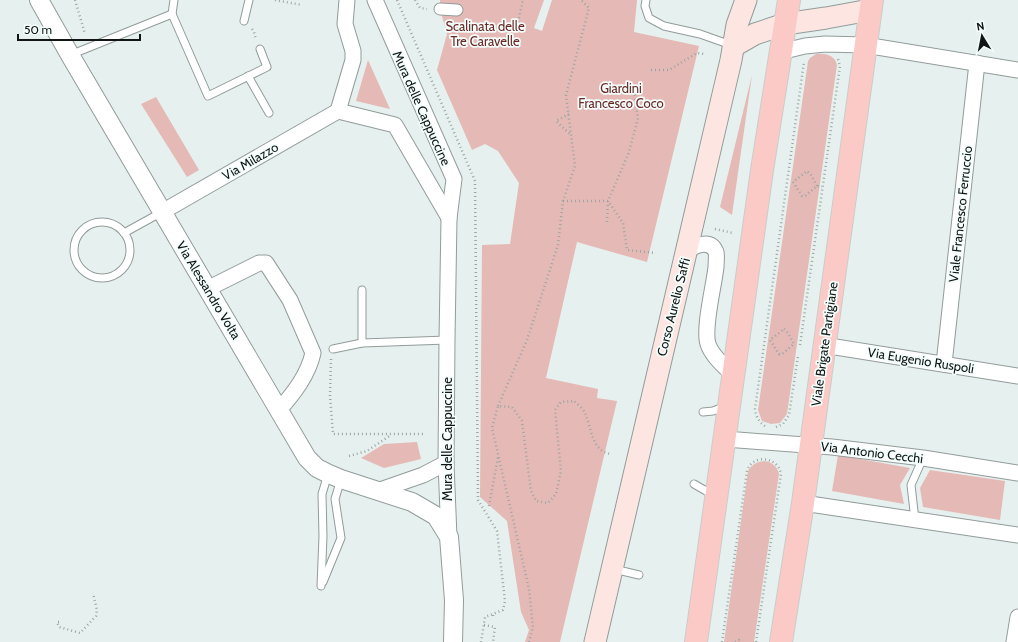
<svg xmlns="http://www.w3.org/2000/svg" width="1018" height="642" font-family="Cabin,sans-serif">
<rect width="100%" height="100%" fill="#e6f1ef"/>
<!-- green -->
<g fill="#e5b9b5">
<path d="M440 0H544L534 28 542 31 552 0H637L634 32 699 46 647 262 577 242 546 378 598 389 597 398 617 401 560 642H525L529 630 521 612 507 521 480 497 482 245 510 244 519 183 498 151 485 144 472 150 437 70 447 34 440 9Z"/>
<path d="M816 54C825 53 835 55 837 65L787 414 780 423 771 424 762 421 758 410 808 61 810 58Z"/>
<path d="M368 60 390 109 356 101Z"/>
<path d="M752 75 732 215 720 207Z"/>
<path d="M156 97 199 170 187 177 141 104Z"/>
<path d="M417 442 421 459 384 468 361 458 384 444Z"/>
<path d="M838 455 910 468 900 485 904 504 832 491Z"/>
<path d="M764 461C772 462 777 466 779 474L754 642H724L748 471C752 464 757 462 764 461Z"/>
<path d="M930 470 1005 481 1000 520 923 507 920 488Z"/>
</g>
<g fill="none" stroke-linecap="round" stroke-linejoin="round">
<!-- service casing -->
<g stroke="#929c9a" stroke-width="9">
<g id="service">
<path d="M646 0 645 6 649 18 664 26 700 34 731 45"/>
<path d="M172 14 174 0"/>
<path d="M244 21 249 0"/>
<path d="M70 55 172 14 208 96 267 67 260 49"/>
<path d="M248 76 269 113"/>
<circle cx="102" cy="250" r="28"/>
<path d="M124 233 162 212"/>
<path d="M362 343V290"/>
<path d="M333 349 362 343 447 340"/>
<path d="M703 412 713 411 726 406"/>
<path d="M694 484 713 495"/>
<path d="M915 520 911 485 923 458"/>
<path d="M614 569 639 575"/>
<path d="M323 582 341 538 335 499 341 479"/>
<path d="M321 586 323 536 322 494 328 474"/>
</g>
</g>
<!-- pedestrian casing -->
<g stroke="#929c9a" stroke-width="13">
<path id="pedestrian" d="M440 9 457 10"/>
</g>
<!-- minor casing -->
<g stroke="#929c9a" stroke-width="17">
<g id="minor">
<path d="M347 0 345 24 353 51V60L338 111 395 125 449 218"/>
<path d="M375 0 454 179 449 218 447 340 446 463 449 537"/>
<path d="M780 52 805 46 825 44 865 45 1018 70"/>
<path d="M162 212 338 111"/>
<path d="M686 251C695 246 710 238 716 252 717 257 716 262 716 267 714 286 703 328 708 344 712 356 724 366 733 375"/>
<path d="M207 289 259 263H266L290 300 313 353C308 375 294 393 279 410"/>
<path d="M823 345 1018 376"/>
<path d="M944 364 977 63"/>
<path d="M725 439 832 447 923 458 1018 473"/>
<path d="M377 491 423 475 446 463"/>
<path d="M803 503 1018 535"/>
<path d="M1014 642 1018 617"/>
</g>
</g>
<!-- tertiary casing -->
<g stroke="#929c9a" stroke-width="20">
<path id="tertiary" d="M39 0 70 55 307 458 317 468 329 474 341 479 412 502 436 516 449 537 454 600 453 642"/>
</g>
<!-- secondary casing -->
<g stroke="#929c9a" stroke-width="23">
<g id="secondary">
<path d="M734 46 755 34 785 24 826 18 870 10"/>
<path d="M595 642 731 60 737 25 746 0"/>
</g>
</g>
<!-- primary casing -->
<g stroke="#cbcccb" stroke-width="24">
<g id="primary">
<path d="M696 642 762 170 789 0"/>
<path d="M781 642 803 503 872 0"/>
</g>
</g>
<!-- path -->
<g stroke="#9ca5a3" stroke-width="2.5" stroke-dasharray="1 3" stroke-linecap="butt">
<path d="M75 0 85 34"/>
<path d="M275 0 302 5"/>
<path d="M397 0 475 181 478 500 497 531 505 601 503 610 485 617 481 642"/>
<path d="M415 0 420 8 427 9"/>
<path d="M518 22 523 0"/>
<path d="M252 29 254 32 256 39"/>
<path d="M651 70H669L697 53 705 54"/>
<path d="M569 114 556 121 571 135"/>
<path d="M817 186 811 175 807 171 793 182 802 196H805L817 186 822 187"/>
<path d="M563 201H608L623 223 627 250 656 253"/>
<path d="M607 222 608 201 629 152 638 118 634 91"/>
<path d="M715 229 733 233"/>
<path d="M784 329 788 333 794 344 782 354H779L770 340Z"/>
<path d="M800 345 840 66 838 59"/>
<path d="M331 359 330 396 333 434H425"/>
<path d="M498 406 527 340 558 245 563 201 575 166 566 95 589 8 581 0"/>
<path d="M765 426C759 422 756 417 755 409L804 62"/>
<path d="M776 427 783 424 789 415 798 356"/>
<path d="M349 456 367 451 391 435"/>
<path d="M489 506 498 457"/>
<path d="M493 615V619"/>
<path d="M59 622H57L59 627 80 633 96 616 97 610 93 593"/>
<path d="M484 625 495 627 493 642"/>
<path d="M529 642 533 627 529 589 492 428 498 406 512 407 522 421 531 491 536 501 548 503 556 494 561 471 555 410 561 402 574 401C577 404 583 408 585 413 592 428 591 451 611 454"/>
<path d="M722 642 747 471C752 454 778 456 781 474L756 642"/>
<path d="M735 642 739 640 742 642"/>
</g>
<!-- service -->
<use href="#service" stroke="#fff" stroke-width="7"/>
<!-- pedestrian -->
<use href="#pedestrian" stroke="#fff" stroke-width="11"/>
<!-- minor -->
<use href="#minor" stroke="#fff" stroke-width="15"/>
<!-- tertiary -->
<use href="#tertiary" stroke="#fff" stroke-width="18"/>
<!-- secondary -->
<use href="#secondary" stroke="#fde5e2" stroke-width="21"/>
<!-- primary -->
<use href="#primary" stroke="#fbcac6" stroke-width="22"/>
</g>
<g text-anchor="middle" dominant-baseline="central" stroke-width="3.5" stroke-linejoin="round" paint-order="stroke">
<!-- park labels -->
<g font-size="13" fill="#6b2926" stroke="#f3fefc">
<text x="485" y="26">Scalinata delle<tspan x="485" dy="15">Tre Caravelle</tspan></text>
<text x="621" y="88">Giardini<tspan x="621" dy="15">Francesco Coco</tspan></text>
</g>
<!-- street labels -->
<g font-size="13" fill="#111514" stroke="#f3fefc">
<text transform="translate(422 108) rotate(66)">Mura delle Cappuccine</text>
<text transform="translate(250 161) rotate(-30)">Via Milazzo</text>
<text transform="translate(960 214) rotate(-84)">Viale Francesco Ferruccio</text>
<text transform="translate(209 290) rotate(59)">Via Alessandro Volta</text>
<text transform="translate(673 307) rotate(-76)">Corso Aurelio Saffi</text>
<text transform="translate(824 344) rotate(-82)">Viale Brigate Partigiane</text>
<text transform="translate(921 360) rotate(9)">Via Eugenio Ruspoli</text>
<text transform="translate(447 439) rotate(-90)">Mura delle Cappuccine</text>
<text transform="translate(872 452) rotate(7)">Via Antonio Cecchi</text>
</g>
</g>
<!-- north arrow -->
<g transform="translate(982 36) rotate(350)" stroke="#f3fefc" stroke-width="3" paint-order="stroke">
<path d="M0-3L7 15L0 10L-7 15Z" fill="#111514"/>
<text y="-6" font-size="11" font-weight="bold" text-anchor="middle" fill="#111514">N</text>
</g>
<!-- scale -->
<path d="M18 34v6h122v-6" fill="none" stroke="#111514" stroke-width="2"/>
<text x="24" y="34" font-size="12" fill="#111514" stroke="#f3fefc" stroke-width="3" paint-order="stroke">50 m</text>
</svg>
